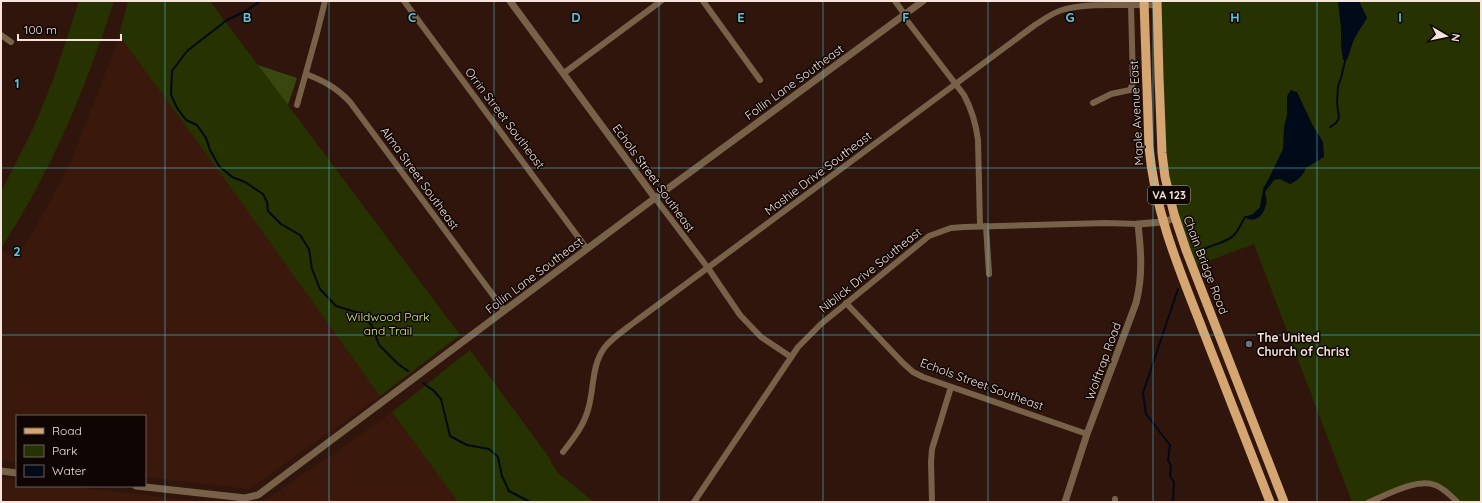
<svg xmlns="http://www.w3.org/2000/svg" width="1482" height="503" font-family="Quicksand,sans-serif">
<rect width="100%" height="100%" fill="#2f150b"/>
<!-- built -->
<g fill="#3a190c">
<path d="M120 35 167 97 381 396 249 489 145 477V416H17V462L1 460V250L16 259 45 211 72 159Z"/>
<path d="M393 412 459 502H263Z"/>
<path d="M1 478 17 480V486H70L202 502H1Z"/>
</g>
<!-- green -->
<g fill="#263200">
<path d="M79 1H114C86 88 51 172 1 248V192L33 129 53 80Z"/>
<path d="M128 1H210L460 335 380 396 242 203 119 35Z"/>
<path d="M1158 1H1481V502H1457L1443 489 1420 484 1369 502H1352L1254 244 1192 267 1165 177Z"/>
<path d="M470 350 551 460 550 461 558 473 594 502H458L392 412Z"/>
</g>
<!-- forest -->
<path fill="#38470d" d="M258 65 297 78 288 105Z"/>
<!-- water -->
<g fill="#000a19">
<path d="M1338 1H1359L1367 18 1354 39 1347 60H1343L1341 45V27Z"/>
<path d="M1291 90 1297 92 1313 126 1323 142 1324 157 1306 168C1303 176 1298 180 1290 184L1280 179 1274 180 1265 192C1266 196 1267 202 1266 205 1263 216 1255 224 1245 217L1253 214 1260 207 1263 189 1269 178 1283 149 1284 128 1287 115V96Z"/>
</g>
<g fill="none" stroke-linecap="round" stroke-linejoin="round">
<!-- stream -->
<g stroke="#000a19" stroke-width="2">
<path d="M261 1 244 12 227 20 187 51 172 71 171 95 177 108 186 120 197 125 206 138 210 150 219 166 232 177 245 182 263 194 267 202 268 211 281 224 300 235 309 249 312 269 320 289 336 306 362 314 372 326 379 345 398 364 408 371"/>
<path d="M1330 127 1336 123 1339 118 1337 103 1338 86 1341 78 1346 57"/>
<path d="M1199 254C1205 244 1226 245 1235 234 1239 229 1242 222 1245 217H1247"/>
<path d="M423 383 434 391 441 399 450 436 467 445 489 449 498 457 502 476 509 491 530 502"/>
<path d="M1173 502 1174 482 1170 476 1171 466 1168 460 1170 445 1146 414 1143 393 1178 289"/>
</g>
<!-- minor -->
<g stroke="#786149" stroke-width="6">
<path d="M404 1 587 249"/>
<path d="M703 1 760 80"/>
<path d="M895 1 905 15V18L964 95C972 110 976 124 978 140L980 226"/>
<path d="M1 35 11 42"/>
<path d="M564 73 661 1"/>
<path d="M306 74C324 81 337 88 350 102L504 310"/>
<path d="M1093 103 1111 94 1130 90 1133 83 1131 5"/>
<path d="M297 105 317 33 325 1"/>
<path d="M655 198 708 268 740 315 761 337 791 357"/>
<path d="M986 226 989 274"/>
<path d="M846 303 903 363 913 372 923 377 1087 434"/>
<path d="M563 452C574 438 585 424 589 406 594 386 592 364 605 347 613 337 626 329 636 321L1035 25C1043 20 1052 13 1062 10 1086 2 1131 6 1158 5"/>
<path d="M694 502 798 347 821 324 929 236 951 228 964 227 1106 223 1138 224"/>
<path d="M932 502 931 462 932 449 951 387"/>
<path d="M1115 502V499"/>
<path d="M1369 502C1387 495 1416 478 1435 485 1444 488 1451 496 1457 502"/>
</g>
<!-- tertiary -->
<g stroke="#786149" stroke-width="7">
<path d="M510 1 655 198"/>
<path d="M1 471 17 473"/>
<path d="M136 486 245 498 258 495 655 198 923 1"/>
<path d="M1065 502 1087 434 1136 303C1143 276 1141 251 1138 224L1163 222 1175 218"/>
</g>
<!-- primary -->
<g stroke="#d5a572" stroke-width="9">
<path d="M1144 1 1149 147C1155 214 1180 271 1204 333 1226 389 1248 446 1270 502"/>
<path d="M1157 1 1159 77 1162 153 1165 177 1174 214 1186 250 1284 502"/>
</g>
</g>
<!-- grid -->
<path fill="none" stroke="#59c8e4" stroke-width="1" stroke-opacity="0.55" d="M165 1V502M329 1V502M494 1V502M659 1V502M823 1V502M988 1V502M1153 1V502M1317 1V502M1 168H1481M1 335H1481"/>
<!-- markers -->
<circle fill="#6b7280" stroke="#0f0503" stroke-width="1.5" cx="1249" cy="344" r="4"/>
<g text-anchor="middle" dominant-baseline="central" stroke-width="3" stroke-linejoin="round" paint-order="stroke">
<!-- shield labels -->
<rect fill="#0f0503" stroke="#b1a19c" stroke-width="1" x="1148" y="186" width="42" height="18" rx="3"/>
<g font-size="11" font-weight="bold" fill="#f7e4dd">
<text x="1169" y="195">VA 123</text>
</g>
<!-- street labels -->
<g font-size="12" fill="#f7e4dd" stroke="#0f0503">
<text transform="translate(794 82) rotate(-36)">Follin Lane Southeast</text>
<text transform="translate(1136 113) rotate(-93)">Maple Avenue East</text>
<text transform="translate(505 118) rotate(53)">Orrin Street Southeast</text>
<text transform="translate(818 173) rotate(-37)">Mashie Drive Southeast</text>
<text transform="translate(420 178) rotate(54)">Alma Street Southeast</text>
<text transform="translate(654 178) rotate(54)">Echols Street Southeast</text>
<text transform="translate(1206 265) rotate(69)">Chain Bridge Road</text>
<text transform="translate(870 270) rotate(-39)">Niblick Drive Southeast</text>
<text transform="translate(534 275) rotate(-37)">Follin Lane Southeast</text>
<text transform="translate(1103 361) rotate(-70)">Wolftrap Road</text>
<text transform="translate(982 384) rotate(20)">Echols Street Southeast</text>
</g>
<!-- park labels -->
<g font-size="12" fill="#d1f18b" stroke="#0f0503">
<text x="388" y="316">Wildwood Park<tspan x="388" dy="14">and Trail</tspan></text>
</g>
<!-- poi labels -->
<g font-size="12" font-weight="bold" fill="#f7e4dd" stroke="#0f0503" text-anchor="start">
<text x="1257" y="337">The United<tspan x="1257" dy="14">Church of Christ</tspan></text>
</g>
</g>
<g font-size="13" text-anchor="middle" font-weight="bold" fill="#59c8e4" stroke="#0f0503" stroke-width="3" stroke-linejoin="round" paint-order="stroke">
<text x="247" y="22">B</text>
<text x="412" y="22">C</text>
<text x="576" y="22">D</text>
<text x="741" y="22">E</text>
<text x="906" y="22">F</text>
<text x="1070" y="22">G</text>
<text x="1235" y="22">H</text>
<text x="1400" y="22">I</text>
<text x="17" y="88">1</text>
<text x="17" y="256">2</text>
</g>
<!-- border -->
<rect width="1482" height="503" fill="none" stroke="#f7e4dd" stroke-width="4"/>
<!-- legend -->
<rect x="16" y="415" width="130" height="72" fill="#0f0503" stroke="#6c5e5a"/>
<rect x="24" y="428" width="20" height="6" fill="#d5a572" stroke="#6c5e5a"/>
<text x="52" y="435" font-size="12" fill="#f7e4dd">Road</text>
<rect x="24" y="445" width="20" height="12" fill="#263200" stroke="#6c5e5a"/>
<text x="52" y="455" font-size="12" fill="#f7e4dd">Park</text>
<rect x="24" y="465" width="20" height="12" fill="#000a19" stroke="#6c5e5a"/>
<text x="52" y="475" font-size="12" fill="#f7e4dd">Water</text>
<!-- north arrow -->
<g transform="translate(1446 36) rotate(99)" stroke="#0f0503" stroke-width="3" paint-order="stroke">
<path d="M0-3L7 15L0 10L-7 15Z" fill="#f7e4dd"/>
<text y="-6" font-size="11" font-weight="bold" text-anchor="middle" fill="#f7e4dd">N</text>
</g>
<!-- scale -->
<path d="M18 34v6h103v-6" fill="none" stroke="#f7e4dd" stroke-width="2"/>
<text x="24" y="34" font-size="12" fill="#f7e4dd" stroke="#0f0503" stroke-width="3" paint-order="stroke">100 m</text>
</svg>
